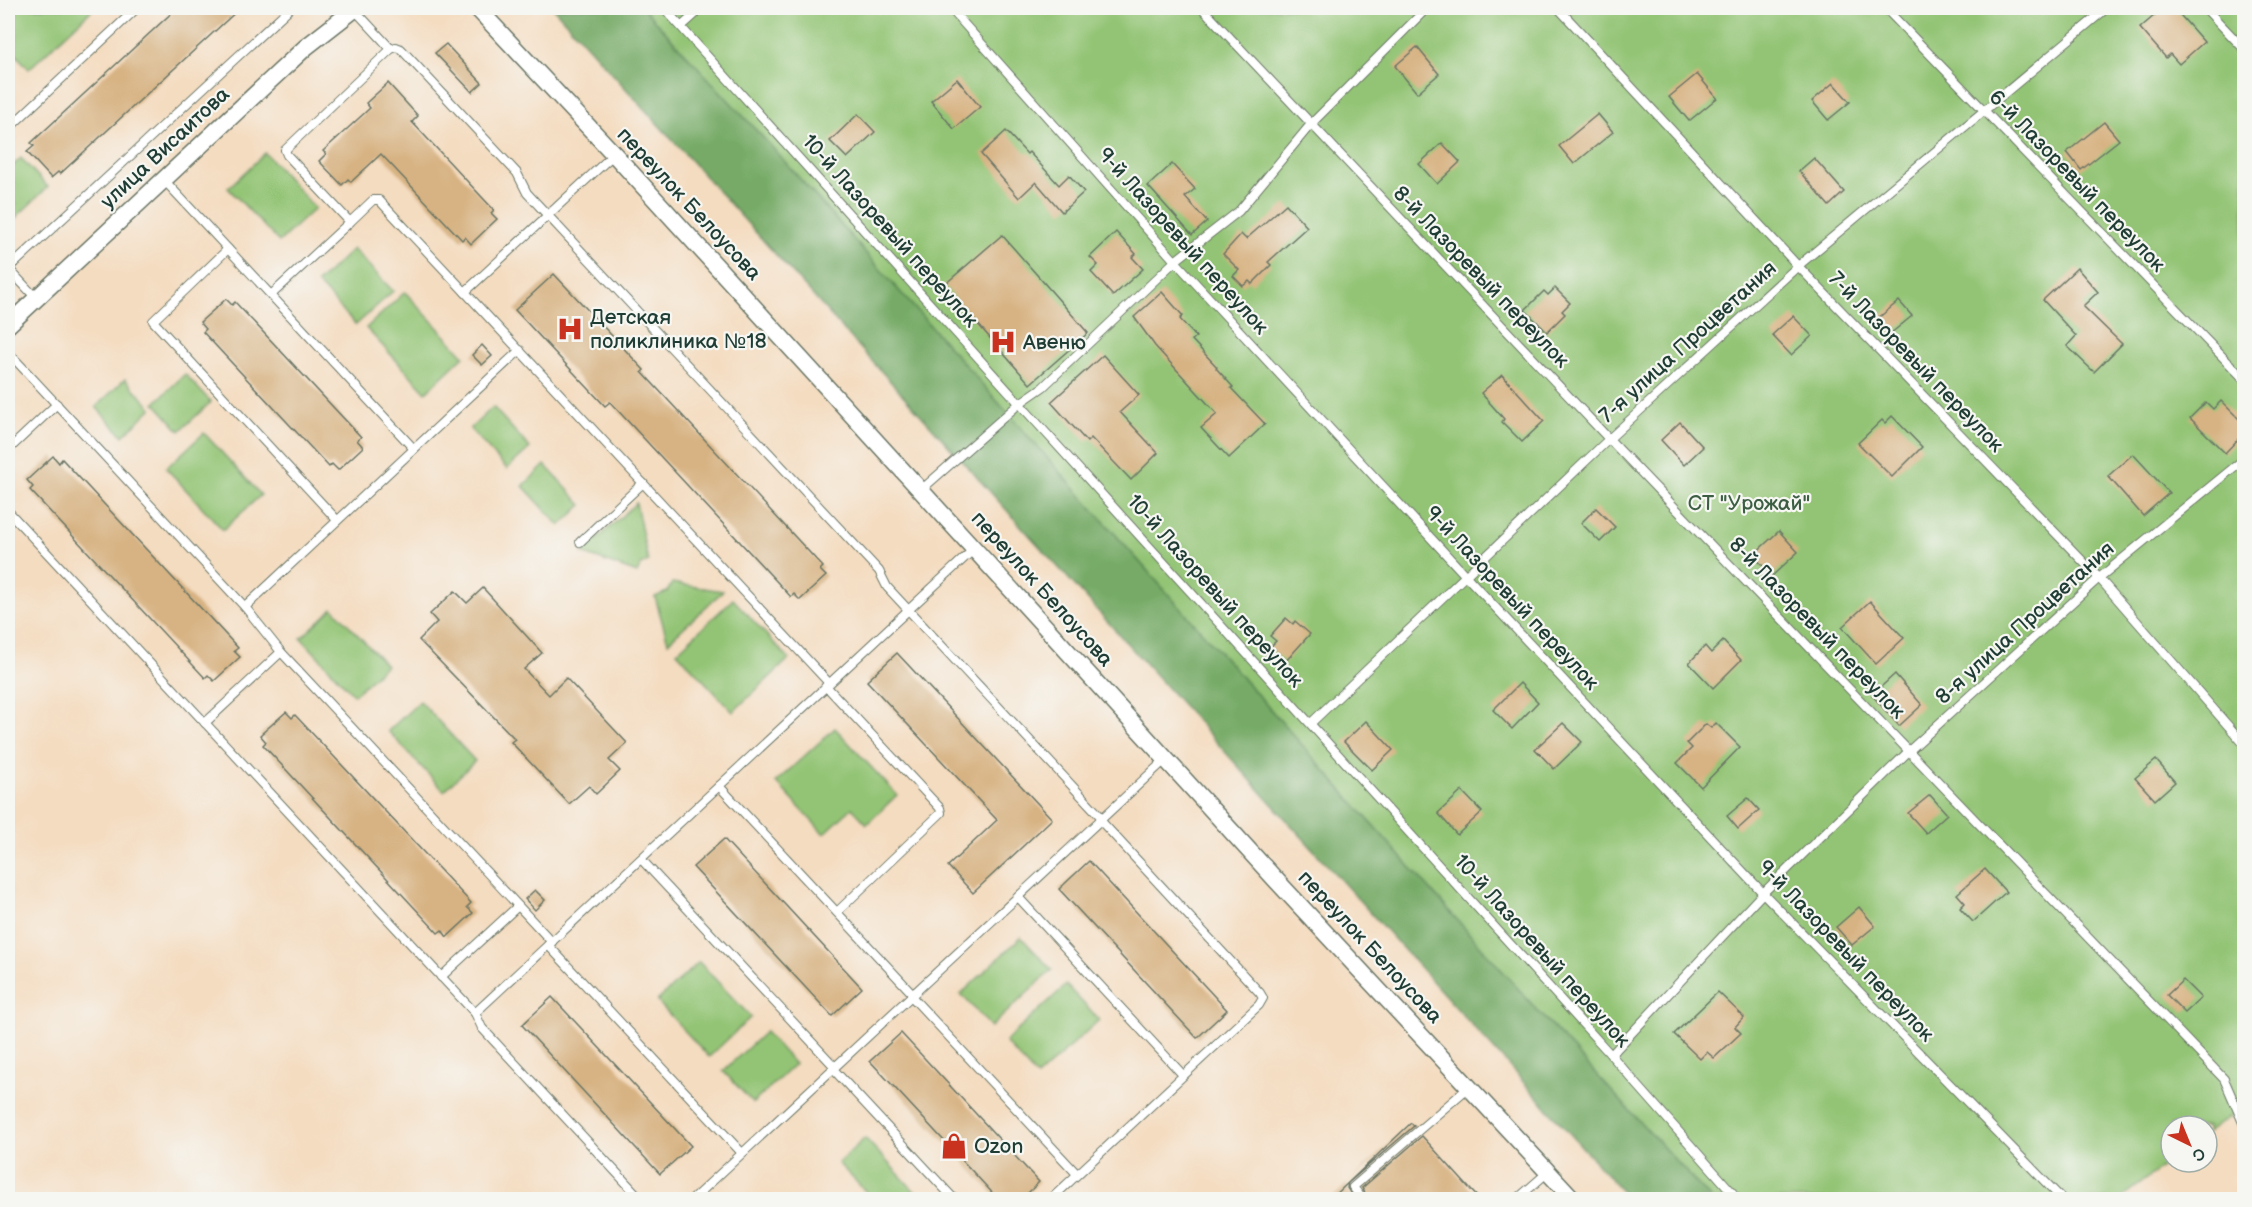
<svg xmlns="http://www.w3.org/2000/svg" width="2252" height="1207" font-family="'Balsamiq Sans',sans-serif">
<rect width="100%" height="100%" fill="#f6f6f2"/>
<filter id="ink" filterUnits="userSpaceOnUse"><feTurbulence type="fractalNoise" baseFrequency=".0167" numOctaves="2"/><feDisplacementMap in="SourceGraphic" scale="12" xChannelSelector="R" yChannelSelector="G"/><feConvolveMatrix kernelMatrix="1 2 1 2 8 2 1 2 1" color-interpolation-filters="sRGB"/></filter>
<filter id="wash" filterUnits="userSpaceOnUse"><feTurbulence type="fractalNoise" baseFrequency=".008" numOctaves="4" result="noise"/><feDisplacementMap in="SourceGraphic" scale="24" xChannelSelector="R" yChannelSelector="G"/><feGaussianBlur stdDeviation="1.35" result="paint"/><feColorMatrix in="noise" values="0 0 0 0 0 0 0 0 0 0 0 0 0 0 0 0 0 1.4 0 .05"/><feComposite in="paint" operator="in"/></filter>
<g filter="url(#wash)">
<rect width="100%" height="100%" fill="#f4dcc0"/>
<!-- green -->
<g fill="#93c474" stroke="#598054" stroke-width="1.5">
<path d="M8 8H94L29 69 8 46Z"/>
<path d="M643 8H2244V1106L2207 1133V1126H2171V1160L2119 1199H1711L1537 1010 769 144Z"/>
<path d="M265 153 315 208 279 242 228 188Z"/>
<path d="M21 158 48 187 8 225V170Z"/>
<path d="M353 249 393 291 356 325 317 283Z"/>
<path d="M405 292 464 356 426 392 366 328Z"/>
<path d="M185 374 211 402 180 431 155 403Z"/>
<path d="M125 379 152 408 123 436 96 407Z"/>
<path d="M493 407 530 448 507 469 470 429Z"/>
<path d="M204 433 261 495 223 530 166 468Z"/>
<path d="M545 465 582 505 560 526 523 486Z"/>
<path d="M636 503 648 561 641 565 637 573 582 553Z"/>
<path d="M672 583 723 591 668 642 655 597 667 592Z"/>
<path d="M733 599 789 659 733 712 677 652Z"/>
<path d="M333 608 386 665 354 695 301 638Z"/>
<path d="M420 701 475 761 444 791 388 731Z"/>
<path d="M835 728 897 795 867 824 852 808 824 834 776 782Z"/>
<path d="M1021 937 1052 970 991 1027 961 994Z"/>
<path d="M699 962 751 1017 709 1057 657 1001Z"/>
<path d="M1066 985 1099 1020 1037 1077 1005 1042Z"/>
<path d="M765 1032 795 1064 753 1103 723 1071Z"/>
<path d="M865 1138 922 1199H873L838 1163Z"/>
</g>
<!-- forest -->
<path fill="#76aa66" stroke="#4a744d" stroke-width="1.5" d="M553 8H643L769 144 1537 1010 1711 1199H1629Z"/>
<g id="blocks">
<!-- building -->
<g fill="#d7b282">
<path d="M177 8H240L60 174 58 172 51 178 27 152 34 146 31 143Z"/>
<path d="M2163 8H2174L2204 42 2179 64 2170 54 2166 58 2140 28Z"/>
<path d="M446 44 482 83 472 92 435 53Z"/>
<path d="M1417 47 1439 74 1417 93 1395 66Z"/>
<path d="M1697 74 1717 98 1689 121 1669 97Z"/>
<path d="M957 79 980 107 954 129 931 101Z"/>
<path d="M388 83 418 116 412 122 494 210 491 213 497 219 471 244 465 237 462 240 381 154 351 182 348 179 342 185 319 161 326 154 323 151 370 108 366 103Z"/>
<path d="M1833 83 1850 102 1828 120 1812 101Z"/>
<path d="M858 114 875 132 847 158 830 141Z"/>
<path d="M1598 114 1613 132 1574 164 1559 146Z"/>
<path d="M2104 122 2119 140 2081 170 2067 152Z"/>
<path d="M1006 131 1027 154 1029 152 1059 185 1069 175 1084 192 1062 212 1036 182 1019 198 981 154Z"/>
<path d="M1442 143 1460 162 1437 184 1419 164Z"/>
<path d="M1814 158 1844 192 1829 206 1799 171Z"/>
<path d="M1172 164 1195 189 1185 197 1207 222 1192 235 1148 186Z"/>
<path d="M1286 204 1307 227 1268 262 1271 265 1252 284 1249 281 1243 286 1233 276 1239 270 1223 254 1241 234 1246 239Z"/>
<path d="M1116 232 1136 254 1132 257 1143 269 1113 296 1091 272 1098 265 1090 257Z"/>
<path d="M1002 235 1088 333 1030 384 944 285Z"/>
<path d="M2077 268 2098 292 2083 306 2122 344 2094 372 2067 346 2076 336 2043 300Z"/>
<path d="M554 274 644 370 642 372 823 567 820 570 826 576 800 600 794 594 791 597 610 402 605 406 515 310Z"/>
<path d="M1555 288 1570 303 1562 311 1565 314 1547 332 1525 310 1544 291 1548 295Z"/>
<path d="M1162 292 1183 316 1180 319 1196 337 1192 340 1217 367 1216 368 1233 387 1231 388 1265 424 1229 458 1201 428 1217 414 1155 346 1134 317Z"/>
<path d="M226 299 232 305 235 302 361 437 357 440 363 447 338 470 332 464 329 467 203 332 206 329 200 322Z"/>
<path d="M1899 301 1912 316 1890 334 1877 319Z"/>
<path d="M1793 316 1812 336 1791 355 1772 335Z"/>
<path d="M482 345 492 356 482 365 472 355Z"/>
<path d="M1103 355 1139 395 1120 412 1158 453 1131 480 1091 438 1087 442 1051 402Z"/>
<path d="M1502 375 1544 421 1522 442 1502 422 1504 419 1481 393Z"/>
<path d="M2221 401 2244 424V433L2225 453 2190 418 2206 402 2213 409Z"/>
<path d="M1892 416 1922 447 1892 477 1858 443 1882 420 1885 423Z"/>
<path d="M1680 422 1703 447 1684 465 1661 440Z"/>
<path d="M2133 454 2169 493 2143 516 2108 476Z"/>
<path d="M53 456 59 463 62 459 238 648 234 651 240 657 214 681 208 675 205 678 30 490 33 487 27 480Z"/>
<path d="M1596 508 1615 527 1600 542 1581 523Z"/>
<path d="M1779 531 1798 552 1772 576 1753 555Z"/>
<path d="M483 588 542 653 524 669 549 695 566 678 627 743 609 760 620 771 596 794 589 786 569 804 511 742 515 739 419 640 437 622 430 614 455 591 467 603Z"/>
<path d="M1870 601 1904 638 1876 664 1842 627Z"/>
<path d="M1286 618 1293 624 1295 621 1310 634 1285 662 1269 648 1276 641 1270 636Z"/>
<path d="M1723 641 1741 660 1713 688 1689 663 1705 646 1711 653Z"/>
<path d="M897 653 1052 819 973 893 948 866 997 820 867 681Z"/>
<path d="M1895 674 1922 705 1899 726 1872 695Z"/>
<path d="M1520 683 1538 702 1512 729 1493 710Z"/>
<path d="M286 712 292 718 295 715 471 903 467 907 473 913 447 937 442 930 438 933 263 745 266 742 260 735Z"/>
<path d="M1366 721 1393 750 1372 770 1344 742Z"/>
<path d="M1563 723 1582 742 1554 769 1535 749Z"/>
<path d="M1716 723 1740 747 1701 787 1677 763 1692 748 1687 743 1706 724 1711 728Z"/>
<path d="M2156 760 2175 782 2155 800 2135 778Z"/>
<path d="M1462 791 1482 812 1457 835 1438 813Z"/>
<path d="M1930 795 1947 814 1926 833 1908 813Z"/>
<path d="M1748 798 1759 810 1738 829 1727 816Z"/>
<path d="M724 839 862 988 832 1016 693 867Z"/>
<path d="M1089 861 1227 1010 1197 1038 1059 889Z"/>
<path d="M1985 869 2006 892 1973 922 1960 908 1965 903 1957 894Z"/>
<path d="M535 890 545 900 535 910 525 899Z"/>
<path d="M1859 907 1875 926 1852 945 1836 927Z"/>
<path d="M2183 980 2201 998 2185 1013 2167 995Z"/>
<path d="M1718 992 1744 1017 1735 1027 1741 1033 1714 1058 1707 1052 1700 1059 1674 1034Z"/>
<path d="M552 997 691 1146 660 1174 522 1025Z"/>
<path d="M901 1033 1039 1182 1021 1200H999L870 1061Z"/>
<path d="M1411 1123 1414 1126 1348 1183 1347 1188 1355 1200H1330Z"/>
<path d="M1422 1136 1480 1200H1369L1362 1188Z"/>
</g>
</g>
</g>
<g filter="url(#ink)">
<use href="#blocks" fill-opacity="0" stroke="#6a7565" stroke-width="1.5"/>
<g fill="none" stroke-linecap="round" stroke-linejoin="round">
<!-- lane casing -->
<g stroke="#6a7565" stroke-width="10">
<g id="lane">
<path d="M353 8 391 49"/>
<path d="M664 8 1028 413 1611 1055 1739 1200"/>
<path d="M950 8 1175 261 1466 576 1763 893 2063 1200"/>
<path d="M1202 8 1609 439 2224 1079 2244 1125"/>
<path d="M1558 8 1798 266 2099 578 2244 744"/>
<path d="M1885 8 2244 379"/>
<path d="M2205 8 2244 49"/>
<path d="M682 26 702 8"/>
<path d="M8 129 137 8"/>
<path d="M614 154 465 292 829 683"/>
<path d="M164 180 414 449"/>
<path d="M228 249 153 321 337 520"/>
<path d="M8 267 17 261 290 8"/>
<path d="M8 268 36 298"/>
<path d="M465 292 379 200H373L350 222 287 155 285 150 391 49 396 47 401 49 517 173 527 193 879 571 887 587 1102 818"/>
<path d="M271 295 350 222"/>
<path d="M8 352 245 607 281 652 552 942"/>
<path d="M8 450 57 404"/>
<path d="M921 490 1020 403 1043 387 1175 261 1239 211 1311 124 1427 8"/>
<path d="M8 511 475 1013 974 549"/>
<path d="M580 542 643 483"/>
<path d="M245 607 520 350"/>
<path d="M826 686 940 808 941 813 837 912"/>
<path d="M205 723 281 652"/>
<path d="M1311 723 1609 439 1798 266 2107 8"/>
<path d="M719 786 913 994"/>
<path d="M641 859 835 1067"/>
<path d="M1018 897 1183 1075"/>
<path d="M548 945 742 1153"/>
<path d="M441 977 518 906"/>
<path d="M911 996 1077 1174"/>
<path d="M475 1013 482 1028 642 1200"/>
<path d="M1611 1055 1763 893 1910 750 2099 578 2244 459"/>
<path d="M833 1069 955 1200"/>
<path d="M692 1200 1166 759"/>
<path d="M1050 1200 1259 1005 1263 998 1260 993 1100 820"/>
<path d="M1363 1200 1353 1187 1469 1087"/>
<path d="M1516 1200 1548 1172"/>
</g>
</g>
<!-- street casing -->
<g stroke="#6a7565" stroke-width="19">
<g id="street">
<path d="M477 8 614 154 1276 880 1574 1200"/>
<path d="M8 325 306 47 356 8"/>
</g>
</g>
<!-- lane -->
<use href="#lane" stroke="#fff" stroke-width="8"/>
<!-- street -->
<use href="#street" stroke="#fff" stroke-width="16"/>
</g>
</g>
<!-- icons -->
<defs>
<g id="hospital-bare" transform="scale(2.07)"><path d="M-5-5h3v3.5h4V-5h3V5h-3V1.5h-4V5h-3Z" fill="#c8321e" stroke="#f6f6f2" stroke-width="2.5" paint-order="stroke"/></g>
<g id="shop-bare" transform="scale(2.07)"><path d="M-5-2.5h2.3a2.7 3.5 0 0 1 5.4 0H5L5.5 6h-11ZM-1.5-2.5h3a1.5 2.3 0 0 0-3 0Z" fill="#c8321e" stroke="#f6f6f2" stroke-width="2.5" paint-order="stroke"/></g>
</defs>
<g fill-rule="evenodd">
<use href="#hospital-bare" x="570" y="329"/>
<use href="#hospital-bare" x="1003" y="342"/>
<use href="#shop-bare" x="954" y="1146"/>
</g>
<g text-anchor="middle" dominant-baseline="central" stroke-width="4.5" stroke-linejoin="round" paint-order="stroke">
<!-- street labels -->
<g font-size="21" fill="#1f3d34" stroke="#f6f6f2">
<text transform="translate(165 148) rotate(-43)">улица Висаитова</text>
<text transform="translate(2077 181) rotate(46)">6-й Лазоревый переулок</text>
<text transform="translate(689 204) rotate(47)">переулок Белоусова</text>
<text transform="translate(890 231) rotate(48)">10-й Лазоревый переулок</text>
<text transform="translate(1183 241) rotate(48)">9-й Лазоревый переулок</text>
<text transform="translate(1481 277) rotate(46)">8-й Лазоревый переулок</text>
<text transform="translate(1688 342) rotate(-42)">7-я улица Процветания</text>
<text transform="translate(1916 362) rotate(46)">7-й Лазоревый переулок</text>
<text transform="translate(1042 589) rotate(48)">переулок Белоусова</text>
<text transform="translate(1215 591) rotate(48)">10-й Лазоревый переулок</text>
<text transform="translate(1512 598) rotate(47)">9-й Лазоревый переулок</text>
<text transform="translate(2025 623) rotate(-42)">8-я улица Процветания</text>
<text transform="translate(1817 628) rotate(46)">8-й Лазоревый переулок</text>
<text transform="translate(1370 947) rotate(47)">переулок Белоусова</text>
<text transform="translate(1542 951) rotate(48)">10-й Лазоревый переулок</text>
<text transform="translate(1846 951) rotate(46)">9-й Лазоревый переулок</text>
</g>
<!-- poi labels -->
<g font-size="21" fill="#1f3d34" stroke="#f6f6f2" text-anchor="start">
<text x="590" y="317">Детская<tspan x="590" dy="24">поликлиника №18</tspan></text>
<text x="1023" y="342">Авеню</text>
<text x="974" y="1146">Ozon</text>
</g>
<!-- park labels -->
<g font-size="21" fill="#3c5f44" stroke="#f6f6f2">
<text x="1749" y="503">СТ "Урожай"</text>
</g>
</g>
<!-- margin -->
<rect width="2252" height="1207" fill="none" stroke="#f6f6f2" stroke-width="30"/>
<!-- north arrow -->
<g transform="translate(2189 1144) rotate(137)"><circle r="28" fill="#f6f6f2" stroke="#a0aca6" stroke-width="1.5"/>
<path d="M0-4.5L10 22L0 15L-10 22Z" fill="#c8321e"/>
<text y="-9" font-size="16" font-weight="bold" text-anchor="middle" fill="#1f3d34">С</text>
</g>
</svg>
